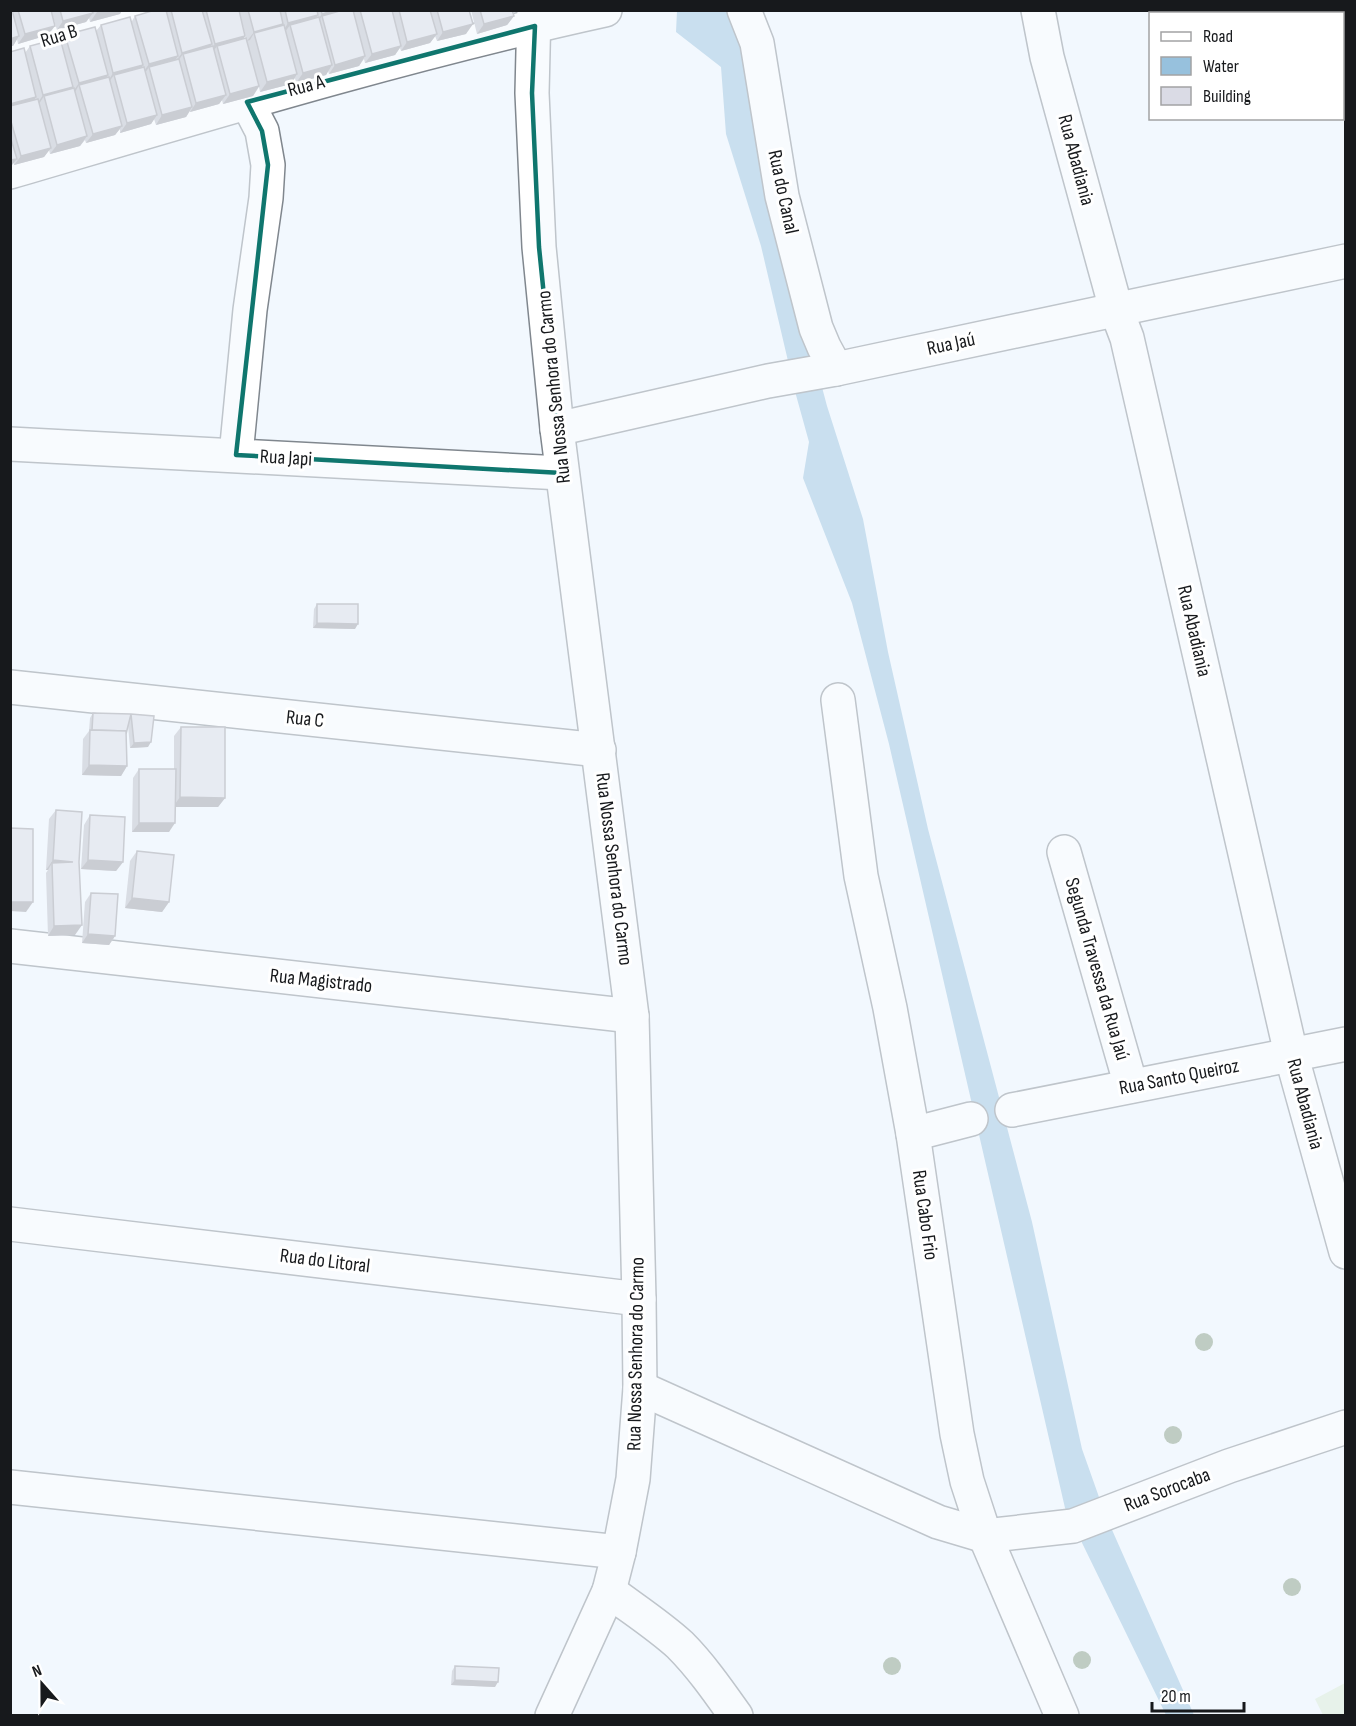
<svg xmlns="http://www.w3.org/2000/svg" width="1356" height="1726" font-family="'Sofia Sans Condensed',sans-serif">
<rect width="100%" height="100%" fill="#f2f8fe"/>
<!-- green -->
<path fill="#d9ead2" d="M1345 1683V1715H1323L1315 1699Z"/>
<!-- water -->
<path fill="#97c1dd" d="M677 11H744L771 196 827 406 863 519 888 652 928 829 1032 1222 1082 1449 1105 1514 1194 1715H1166L1065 1508 889 744 852 603 803 478 809 442 796 395 761 246 726 134 721 67 676 32Z"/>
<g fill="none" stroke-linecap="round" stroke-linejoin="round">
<!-- minor casing -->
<g stroke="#80878e" stroke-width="36">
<g id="minor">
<path d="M534 10 532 93 539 247 557 429 632 1016 639 1299 640 1388 633 1479 619 1552 609 1591 552 1716"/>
<path d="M744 10 757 43 782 196 816 328 824 347 836 369"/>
<path d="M1038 10 1047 57 1116 309 1127 338 1291 1054 1346 1252"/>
<path d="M10 51 141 10"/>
<path d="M10 172C207 114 404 54 605 10"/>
<path d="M557 429 768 381 836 369 1346 261"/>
<path d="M10 444 562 473"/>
<path d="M236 455 250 310 266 198 268 165 262 131 247 102"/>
<path d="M10 687 599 750"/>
<path d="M838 700 861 876 890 1008 913 1134 957 1434 967 1481 985 1536 1062 1716"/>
<path d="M1064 852 1131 1086"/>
<path d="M10 946 632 1016"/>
<path d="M1012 1110 1346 1044"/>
<path d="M913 1134 971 1119"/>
<path d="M10 1224 639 1299"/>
<path d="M640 1388 938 1522 985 1536 1073 1526 1229 1466 1346 1427"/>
<path d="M10 1487 619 1552"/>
<path d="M609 1591C633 1609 658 1625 680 1645 701 1666 719 1692 736 1716"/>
</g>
</g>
<!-- minor -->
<use href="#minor" stroke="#fff" stroke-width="33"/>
</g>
<!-- trees -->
<g fill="#81977c">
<circle cx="1204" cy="1342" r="9"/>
<circle cx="1173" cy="1435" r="9"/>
<circle cx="1292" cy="1587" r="9"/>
<circle cx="1082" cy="1660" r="9"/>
<circle cx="892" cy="1666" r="9"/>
</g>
<!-- wall -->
<g fill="#bbbcc5">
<path d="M10 10H51L48 35 18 44 17 39 13 46Z"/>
<path d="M51 10H122L120 14 90 22 89 18 86 22 57 30Z"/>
<path d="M155 10H239L245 36 244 38H246L239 10H469L466 34 437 41 435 36 430 43 401 51 400 48 395 55 365 63 364 59 359 66 329 74 328 71 326 75 296 83 295 78 291 84 260 92 259 87 253 96 223 104 222 100 219 104 190 112V111L186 117 156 125 154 119 151 124 120 133V129L115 135 86 143 85 140 80 146 50 154 49 150 44 157 14 165V163L10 167V52L25 53 30 46 61 41 65 35 96 31 101 25 132 21 135 16Z"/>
<path d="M471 10H512L514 16 507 25 477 34Z"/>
<path d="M317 604 355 629 313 628 314 609Z"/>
<path d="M93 713 131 714 148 747 130 748 128 725 126 734 127 766 121 776 82 775 83 739 89 731 90 718Z"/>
<path d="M181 727 225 798 218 807H176L169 832H132L133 778 139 769H174V736Z"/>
<path d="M56 810 79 862 75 935 48 936 46 873 48 870H46L49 819Z"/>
<path d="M90 815 123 862 116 871 81 869 84 825Z"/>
<path d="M137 851 169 902 162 912 125 908 130 861Z"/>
<path d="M91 893 115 936 109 945 82 943 85 902Z"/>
<path d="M455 1666 495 1687 451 1685 452 1671Z"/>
</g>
<!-- shaded-wall -->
<g fill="#9999a0">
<path d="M104 10H122L120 14 90 22 97 12Z"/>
<path d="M335 10H348L322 16 317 23 315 24 322 14Z"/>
<path d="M93 13 86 22 57 30 63 21Z"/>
<path d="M318 15 312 24 290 25 285 32 282 33 288 23Z"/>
<path d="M514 16 507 25 477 34 484 24Z"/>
<path d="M283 24 277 33H254L250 40 247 41 254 32Z"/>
<path d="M473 24 466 34 437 41 443 32Z"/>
<path d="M55 26 48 35 18 44 25 34Z"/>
<path d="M437 34 430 43 401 51 407 42Z"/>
<path d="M19 36 13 46H10V39Z"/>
<path d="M245 36 239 45 217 46 212 53 209 54 215 44Z"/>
<path d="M212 44 205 54H183L178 61 175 62 182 53Z"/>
<path d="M401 46 395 55 365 63 372 54Z"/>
<path d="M178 56 171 66 149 67 145 73 142 74 149 64Z"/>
<path d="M365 56 359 66 329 74 335 65Z"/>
<path d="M143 65 137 75H114L109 82 107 83 113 73Z"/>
<path d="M332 65 326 75 296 83 303 73Z"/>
<path d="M297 74 291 84 260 92 267 82Z"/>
<path d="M108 75 102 85H79L75 92 72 93 79 83Z"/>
<path d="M259 86 253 96 223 104 230 94Z"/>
<path d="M73 87 67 96H44L39 104H37L43 95Z"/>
<path d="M226 95 219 104 190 112 196 103Z"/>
<path d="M36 97 30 106 10 112V104Z"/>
<path d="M192 107 186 117 156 125 162 115Z"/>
<path d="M157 115 151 124 120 133 127 123Z"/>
<path d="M122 126 115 135 86 143 93 134Z"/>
<path d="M87 136 80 146 50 154 57 145Z"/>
<path d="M51 148 44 157 14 165 21 156Z"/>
<path d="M17 159 10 167V160Z"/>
<path d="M317 623 358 624 355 629 313 628Z"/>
<path d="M151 742 148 747 130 748 134 743Z"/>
<path d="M89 765 127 766 121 776 82 775Z"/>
<path d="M180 797 225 798 218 807H173Z"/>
<path d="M139 823H175L169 832H132Z"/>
<path d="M53 860 73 862 52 863 48 870H46Z"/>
<path d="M88 860 123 862 116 871 81 869Z"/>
<path d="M132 898 169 902 162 912 125 908Z"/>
<path d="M10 902H33L26 912 10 911Z"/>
<path d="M82 925 75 935 48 936 54 926Z"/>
<path d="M88 934 115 936 109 945 82 943Z"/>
<path d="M455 1680 498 1682 495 1687 451 1685Z"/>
</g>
<!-- building -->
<g fill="#dadbe5" stroke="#9999a0" stroke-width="1.5">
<path d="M10 10H12L19 36 10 39Z"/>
<path d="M18 10H51L55 26 25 34Z"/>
<path d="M60 10H92L93 13 63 21Z"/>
<path d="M155 10H166L178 56 149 64 135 16Z"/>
<path d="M171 10H202L212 44 182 53Z"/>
<path d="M206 10H239L245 36 215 44Z"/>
<path d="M248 10H280L283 24 254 32Z"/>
<path d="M285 10H317L318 15 288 23Z"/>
<path d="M321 10H335L322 14Z"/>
<path d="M343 10H353L365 56 335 65 322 16Z"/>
<path d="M360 10H392L401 46 372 54Z"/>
<path d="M399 10H430L437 34 407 42Z"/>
<path d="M437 10H469L473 24 443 32Z"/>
<path d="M480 10H512L514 16 484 24Z"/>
<path d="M130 17 143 65 113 73 101 25Z"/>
<path d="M319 17 332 65 303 73 290 25Z"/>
<path d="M284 25 297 74 267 82 254 33Z"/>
<path d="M95 27 108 75 79 83 65 35Z"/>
<path d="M60 38 73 87 43 95 30 46Z"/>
<path d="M246 38 259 86 230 94 217 46Z"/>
<path d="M213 46 226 95 196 103 183 54Z"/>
<path d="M24 48 36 97 10 104V52Z"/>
<path d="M179 59 192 107 162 115 149 67Z"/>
<path d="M144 67 157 115 127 123 114 75Z"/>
<path d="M109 77 122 126 93 134 79 85Z"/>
<path d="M74 88 87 136 57 145 44 96Z"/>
<path d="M38 99 51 148 21 156 10 118V106Z"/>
<path d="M10 136 17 159 10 160Z"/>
<path d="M317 604H358V624L317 623Z"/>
<path d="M93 713 131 714 154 716 151 742 134 743 131 714 126 734V731L92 730Z"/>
<path d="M181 727H225V798L180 797Z"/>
<path d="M90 730 126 731 127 766 89 765Z"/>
<path d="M139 769H176L175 823H139Z"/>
<path d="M56 810 82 812 79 862 82 925 54 926 52 863 73 862 53 860Z"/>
<path d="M90 815 125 817 123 862 88 860Z"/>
<path d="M10 828 33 829V902H10Z"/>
<path d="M137 851 174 855 169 902 132 898Z"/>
<path d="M91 893 118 894 115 936 88 934Z"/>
<path d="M455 1666 499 1668 498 1682 455 1680Z"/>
</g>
<!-- marked area -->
<path d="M0 0H1356V1726H0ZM535 26 532 93 539 247 562 473 236 455 268 165 262 131 247 102Z" fill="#f2f8fe" fill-opacity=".55" fill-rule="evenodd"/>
<path fill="none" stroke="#0f766e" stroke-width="4.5" stroke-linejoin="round" d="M535 26 532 93 539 247 562 473 236 455 268 165 262 131 247 102Z"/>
<g text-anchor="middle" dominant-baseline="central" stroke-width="6" stroke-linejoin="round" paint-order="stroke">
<!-- street labels -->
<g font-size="20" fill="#17191c" stroke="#fff">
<text transform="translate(59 36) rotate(-17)">Rua B</text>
<text transform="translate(306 86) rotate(-15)">Rua A</text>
<text transform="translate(1076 160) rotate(75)">Rua Abadiania</text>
<text transform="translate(783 192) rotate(78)">Rua do Canal</text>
<text transform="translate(951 344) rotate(-12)">Rua Jaú</text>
<text transform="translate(554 387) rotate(-96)">Rua Nossa Senhora do Carmo</text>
<text transform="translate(286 458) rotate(3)">Rua Japi</text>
<text transform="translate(1194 631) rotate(77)">Rua Abadiania</text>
<text transform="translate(305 719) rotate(6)">Rua C</text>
<text transform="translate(614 869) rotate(83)">Rua Nossa Senhora do Carmo</text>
<text transform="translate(1097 969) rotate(74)">Segunda Travessa da Rua Jaú</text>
<text transform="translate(321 981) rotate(6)">Rua Magistrado</text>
<text transform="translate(1179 1077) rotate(-11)">Rua Santo Queiroz</text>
<text transform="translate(1305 1104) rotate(75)">Rua Abadiania</text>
<text transform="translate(925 1215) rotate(82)">Rua Cabo Frio</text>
<text transform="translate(325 1261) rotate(7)">Rua do Litoral</text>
<text transform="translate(636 1354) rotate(-89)">Rua Nossa Senhora do Carmo</text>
<text transform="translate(1167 1490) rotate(-21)">Rua Sorocaba</text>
</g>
</g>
<!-- border -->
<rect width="1356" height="1726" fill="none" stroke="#17191c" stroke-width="24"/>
<!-- legend -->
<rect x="1149" y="12" width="195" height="108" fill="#ffffff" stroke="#a2a3a4" stroke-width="1.5"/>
<rect x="1161" y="32" width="30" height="9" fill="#ffffff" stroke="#a2a3a4" stroke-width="1.5"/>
<text x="1203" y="42" font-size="18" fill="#17191c">Road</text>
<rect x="1161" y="57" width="30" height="18" fill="#97c1dd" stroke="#a2a3a4" stroke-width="1.5"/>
<text x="1203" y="72" font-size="18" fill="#17191c">Water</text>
<rect x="1161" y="87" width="30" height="18" fill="#dadbe5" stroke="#a2a3a4" stroke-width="1.5"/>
<text x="1203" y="102" font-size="18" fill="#17191c">Building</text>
<!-- north arrow -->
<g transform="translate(42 1684) rotate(339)" stroke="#ffffff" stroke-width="4.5" paint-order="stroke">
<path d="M0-4.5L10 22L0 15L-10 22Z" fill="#17191c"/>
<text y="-9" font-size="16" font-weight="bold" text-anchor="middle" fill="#17191c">N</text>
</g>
<!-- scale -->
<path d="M1152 1702v9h92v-9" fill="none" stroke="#17191c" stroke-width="3"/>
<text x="1161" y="1702" font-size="18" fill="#17191c" stroke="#ffffff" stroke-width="4.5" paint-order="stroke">20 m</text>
</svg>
